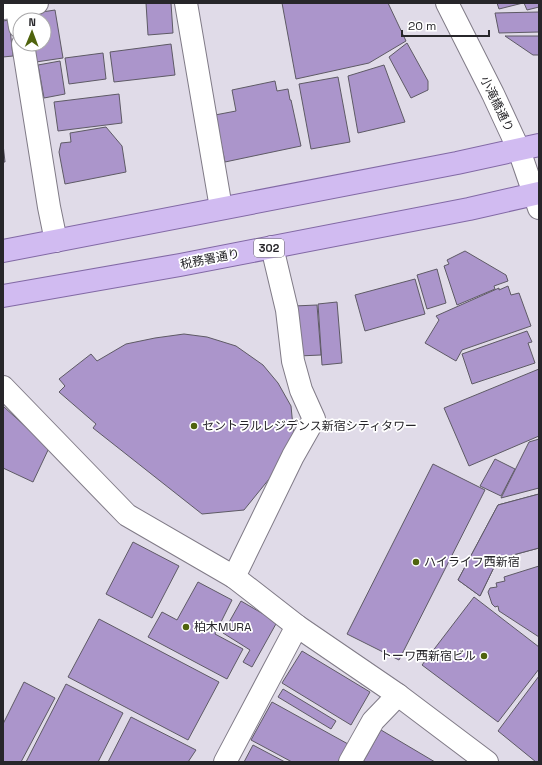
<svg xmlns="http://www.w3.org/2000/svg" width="542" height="765" font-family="'Space Grotesk','Noto Sans JP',sans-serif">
<rect width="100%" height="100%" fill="#e0dbe8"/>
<!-- building -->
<g fill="#ab95cb" stroke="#5e5a65">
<path d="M146 3H171L173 33 148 35Z"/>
<path d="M282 3H388L406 41 369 63 296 79Z"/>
<path d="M497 3H523L499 9Z"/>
<path d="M524 3H539V7L527 10Z"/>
<path d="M55 10 63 58 36 62 33 44H44V20H29V14Z"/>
<path d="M539 12V32L499 33 495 13Z"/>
<path d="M9 20 13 56 3 57V21Z"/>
<path d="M505 36H539V55H533Z"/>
<path d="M407 43 428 81V90L411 98 389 57Z"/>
<path d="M171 44 175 75 114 82 110 52Z"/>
<path d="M103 53 106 79 69 84 65 58Z"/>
<path d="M60 61 65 94 44 98 38 65Z"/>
<path d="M384 65 405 122 358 133 348 76Z"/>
<path d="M338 77 350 142 311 149 299 84Z"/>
<path d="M275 81 277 91 288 89 290 100H291L301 146 225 162 215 115 236 111 232 90Z"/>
<path d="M119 94 122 123 58 131 54 102Z"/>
<path d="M106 127 122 146 126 172 65 184 59 152 61 143 71 142 70 133Z"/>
<path d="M3 144 5 162H3Z"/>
<path d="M465 251 506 275 508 281 494 286 495 289 457 305 444 266 449 264 447 260Z"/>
<path d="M437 269 446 303 427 309 417 275Z"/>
<path d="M415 279 425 314 365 331 355 295Z"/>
<path d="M508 286 511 295 519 293 531 326 462 350 456 361 425 343 439 320 436 316 499 288V290Z"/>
<path d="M337 302 342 363 322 365 318 304Z"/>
<path d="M317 305 321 355 298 356 294 306Z"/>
<path d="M527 331 532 342 528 343 535 363 472 384 462 354Z"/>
<path d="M184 334 207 337 236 346 263 365 278 383 291 406 295 447 244 510 202 514 93 428 96 424 59 392 65 386 59 379 91 354 97 361 126 344 155 338Z"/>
<path d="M539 369V436L469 466 444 408Z"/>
<path d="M3 406 49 448 33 482 3 468Z"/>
<path d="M539 439V488L501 498 529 442Z"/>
<path d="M495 459 515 469 501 496 480 486Z"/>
<path d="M433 464 485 490 399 660 347 634Z"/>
<path d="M539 494V548L498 559 480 596 458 580 498 505Z"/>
<path d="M539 494V548L498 559 480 596 458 580 498 505Z"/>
<path d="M133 542 179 566 152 618 106 594Z"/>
<path d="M539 566V637L499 611 498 606 495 607 492 604 488 592 490 588 497 587 496 583 505 581 504 577Z"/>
<path d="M198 582 232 600 215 634 243 649 227 679 148 637 162 612 177 620Z"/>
<path d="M474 597 539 647V669L498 722 422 665Z"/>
<path d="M241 601 277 622 252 667 243 662 250 650 223 633Z"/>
<path d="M99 619 219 682 188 740 68 677Z"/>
<path d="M302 651 370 692 351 725 282 683Z"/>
<path d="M539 676V762H536L498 731Z"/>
<path d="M24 682 55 698 21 762H3V724Z"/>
<path d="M66 684 123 713 98 762H26Z"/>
<path d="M283 689 336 721 331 729 278 697Z"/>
<path d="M272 702 348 744 338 762H292L251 740Z"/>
<path d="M131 717 196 750 188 762H108Z"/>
<path d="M381 730 435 762H363Z"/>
<path d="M253 745 285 762H244Z"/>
</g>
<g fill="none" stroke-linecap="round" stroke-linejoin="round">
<!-- minor casing -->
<g stroke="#807b87" stroke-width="24">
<g id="minor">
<path d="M16 3 20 27"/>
<path d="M186 3 221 208"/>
<path d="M447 3 493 94 519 150 539 208"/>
<path d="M3 8 37 3"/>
<path d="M23 44 49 207 56 241"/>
<path d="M3 387 127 515 234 577 297 626 398 695 487 762"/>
<path d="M234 577 293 456 314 419 301 390 293 361 287 310 272 247"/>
<path d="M225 762 297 626"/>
<path d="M350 762 373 721 398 695"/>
</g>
</g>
<!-- major casing -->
<g stroke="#8269a5" stroke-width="24">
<g id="major">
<path d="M3 251 457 163 539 145"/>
<path d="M3 296 180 265 469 209 539 193"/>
</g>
</g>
<!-- minor -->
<use href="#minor" stroke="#fff" stroke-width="22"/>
<!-- major -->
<use href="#major" stroke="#d1bbf1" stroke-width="22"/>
</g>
<!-- markers -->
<g fill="#4f630d" stroke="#fff" stroke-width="1.5">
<circle cx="194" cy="426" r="4"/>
<circle cx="416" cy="562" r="4"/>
<circle cx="186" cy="627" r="4"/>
<circle cx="484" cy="656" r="4"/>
</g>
<g text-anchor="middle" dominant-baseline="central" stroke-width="3.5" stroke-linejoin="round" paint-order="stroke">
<!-- shield labels -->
<rect fill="#fff" stroke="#68676a" stroke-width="1" x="254" y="239" width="30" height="18" rx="3"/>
<g font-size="11" font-weight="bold" fill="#27262a">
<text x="269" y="248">302</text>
</g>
<!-- street labels -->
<g font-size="12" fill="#27262a" stroke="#fff">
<text transform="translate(497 104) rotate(64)">小滝橋通り</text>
<text transform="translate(210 259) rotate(-11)">税務署通り</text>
</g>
<!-- poi labels -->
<g font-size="12" fill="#27262a" stroke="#fff" text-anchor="start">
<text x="202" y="426">セントラルレジデンス新宿シティタワー</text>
<text x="424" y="562">ハイライフ西新宿</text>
<text x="194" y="627">柏木MURA</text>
<text x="476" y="656" text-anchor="end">トーワ西新宿ビル</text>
</g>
</g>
<!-- border -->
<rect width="542" height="765" fill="none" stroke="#27262a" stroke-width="8"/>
<!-- north arrow -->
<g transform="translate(32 32) rotate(1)"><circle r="19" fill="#ffffff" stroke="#a9a8aa"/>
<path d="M0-3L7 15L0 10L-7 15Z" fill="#4f630d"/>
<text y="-6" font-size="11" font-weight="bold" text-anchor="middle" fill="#27262a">N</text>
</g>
<!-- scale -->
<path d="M402 30v6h87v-6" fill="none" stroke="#27262a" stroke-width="2"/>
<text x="408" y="30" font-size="12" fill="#27262a" stroke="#ffffff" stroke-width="3" paint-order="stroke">20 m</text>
</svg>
